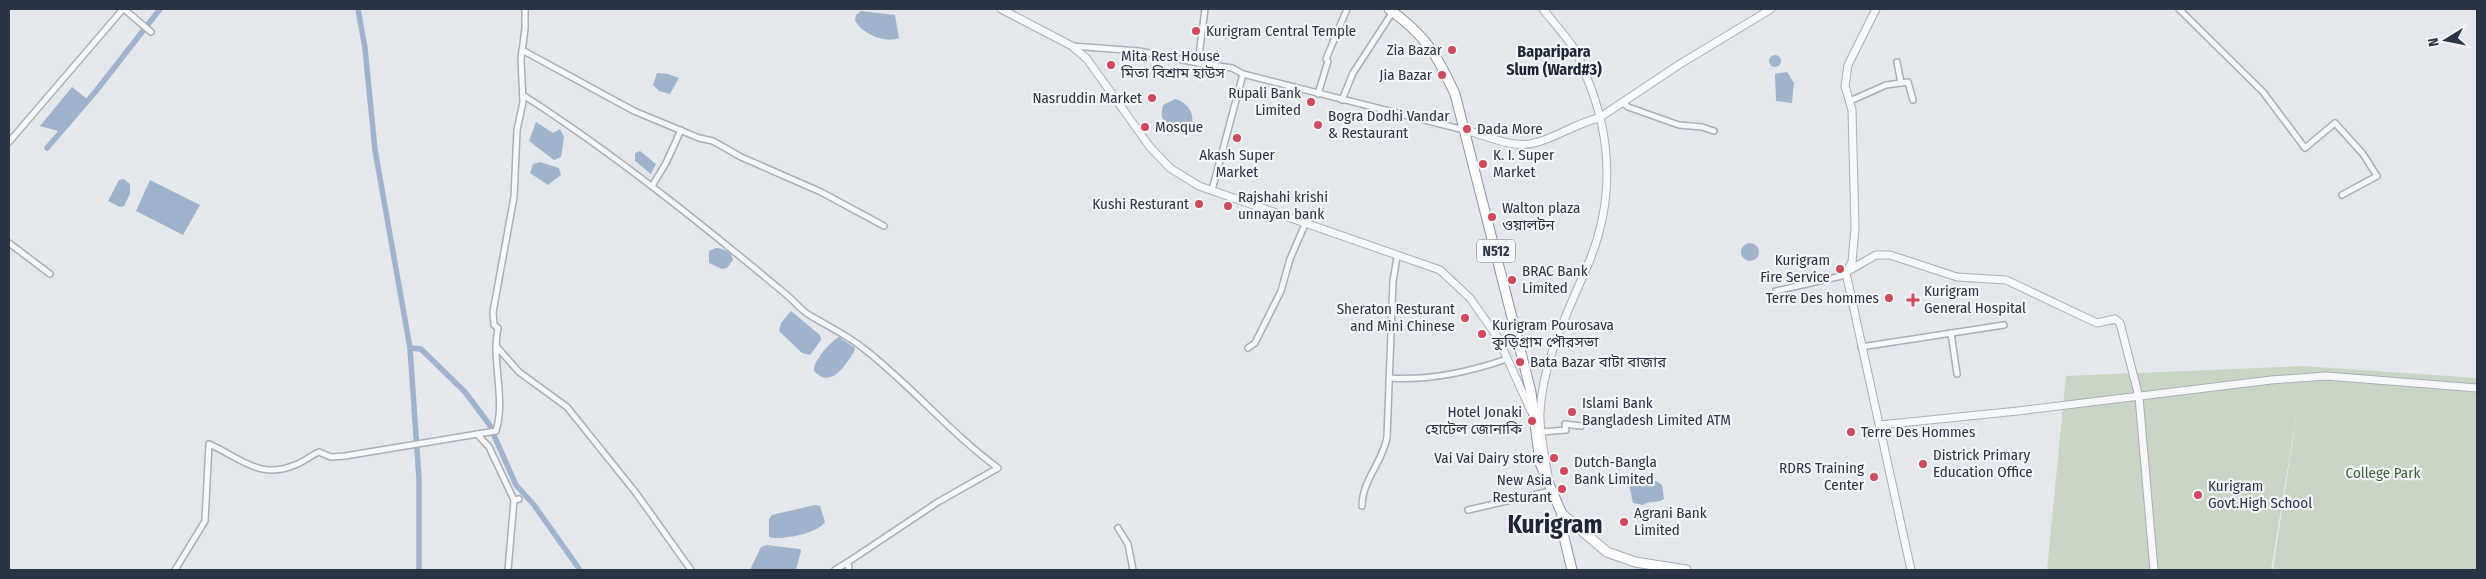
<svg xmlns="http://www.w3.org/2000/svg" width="2486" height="579" font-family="'Fira Sans Condensed','Noto Sans Bengali',sans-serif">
<rect width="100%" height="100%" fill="#e4e7ec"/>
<!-- green -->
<path fill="#c9d6c5" d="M2303 366 2477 378V570H2273L2299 399 2271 570H2047L2066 376Z"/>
<!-- water -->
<g fill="#9fb4cc">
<path d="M861 11 895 15 899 38C886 44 860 33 855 20L856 15Z"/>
<circle cx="1775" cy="61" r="6"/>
<path d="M1787 72 1794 83 1792 103 1776 101 1775 74Z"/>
<path d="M657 73 668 74 679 78 670 94 659 91 653 85Z"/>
<path d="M72 87 87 99 62 132 40 126Z"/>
<path d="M1175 99C1187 102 1196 114 1191 125 1186 127 1184 126 1179 125 1165 124 1159 122 1163 105Z"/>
<path d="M536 122 553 133 560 129 564 137 561 157 554 160 529 141Z"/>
<path d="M640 151 656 164 651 174 635 161V153Z"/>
<path d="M540 162 559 168 561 175 548 185 530 173 533 164Z"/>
<path d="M124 179 130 184V194L124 206 120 207 108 201 119 180Z"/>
<path d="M150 180 200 205 183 235 136 211Z"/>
<circle cx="1750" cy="252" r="9"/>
<path d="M716 248C725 249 731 251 733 260L727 268 722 269 709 263V251Z"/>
<path d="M791 311 820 335 821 340 810 355 802 353 779 331 781 323Z"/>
<path d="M839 337 855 348 854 352C844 367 831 389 814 371 813 361 830 342 839 337Z"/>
<path d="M1645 480 1656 481 1662 485 1664 499C1657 504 1649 500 1643 505L1633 503 1629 485 1635 481Z"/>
<path d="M815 505 820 506 825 522C819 533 780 541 769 537V519L772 515Z"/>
<path d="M767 545 800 549 801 551 796 570H750L761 547Z"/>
</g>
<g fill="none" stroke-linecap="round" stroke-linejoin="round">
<!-- canal -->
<g stroke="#9fb4cc" stroke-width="5.5">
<path d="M358 9 365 48 375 150 410 348 419 479V570"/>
<path d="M47 148 96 91 160 9"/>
<path d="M410 348 421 349 465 392 489 424 516 485 534 505 580 570"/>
</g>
<!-- minor casing -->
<g stroke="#a9aeb7" stroke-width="8">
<g id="minor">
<path d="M124 9 151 32"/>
<path d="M2179 9 2263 92 2305 148 2335 123 2363 154 2377 176 2342 195"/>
<path d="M1072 46 1139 51 1198 63 1205 9"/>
<path d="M522 50 634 111 699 138 713 141 741 157 821 192 884 226"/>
<path d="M1897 62 1901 83"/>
<path d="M1198 63 1232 68 1243 74"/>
<path d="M1318 94 1328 61 1326 59 1347 9"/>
<path d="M523 95C616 155 703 225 788 296 795 302 803 312 811 316 829 327 847 335 863 348 911 385 949 432 998 468L938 502 848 562 849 570"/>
<path d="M1342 100 1353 73 1394 10"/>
<path d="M1850 101 1886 85 1908 82 1913 100"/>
<path d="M1622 102 1628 107 1679 125 1702 127 1714 131"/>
<path d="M9 142 123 9"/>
<path d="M652 186 666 163 681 130"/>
<path d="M1212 190 1243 74 1464 130"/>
<path d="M9 243 50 274"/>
<path d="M1776 291 1846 275"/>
<path d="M1951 333 1957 374"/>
<path d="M496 346 519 372 567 407 636 493 691 570"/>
<path d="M1861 347 2004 325"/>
<path d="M1248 348 1255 343 1281 291 1290 259 1306 222"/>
<path d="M1390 378C1430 381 1469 372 1507 359"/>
<path d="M1542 432 1566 430 1565 424 1581 426"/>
<path d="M477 434 489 447 514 500 519 499"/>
<path d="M1362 506C1362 480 1383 462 1387 437L1393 281 1397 257"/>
<path d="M1468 510 1550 491"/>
<path d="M1118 528 1128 544 1133 570"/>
<path d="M175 570 205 521 209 444C241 458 259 480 295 465 304 462 311 455 319 452L331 457 345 456 496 431C506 398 491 361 498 328L494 325 493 312 514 197 517 130 523 102 521 59 525 29V9"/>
<path d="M508 570 514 500"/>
<path d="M835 570 848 562"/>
</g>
</g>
<!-- tertiary casing -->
<g stroke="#a9aeb7" stroke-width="9">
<g id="tertiary">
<path d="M1001 9 1072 46 1087 59 1150 147 1170 168 1199 186 1440 270 1470 298 1498 338 1531 411"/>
<path d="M1543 9C1553 22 1566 36 1575 50 1580 59 1583 69 1587 78 1612 138 1614 201 1589 262 1569 310 1543 358 1540 412 1539 432 1545 456 1548 476"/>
<path d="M1876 9 1848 65 1845 86 1852 110 1855 228 1852 262 1846 273 1911 570"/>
<path d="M1465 130C1485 135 1513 149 1534 143 1556 138 1576 123 1599 118L1680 64 1771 9"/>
<path d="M1848 271 1876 255H1890L1957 277 2006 280 2097 323 2115 319 2120 323 2139 397 2154 570"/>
<path d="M1880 425 2018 411 2271 380 2326 376 2477 388"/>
</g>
</g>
<!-- primary casing -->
<g stroke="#a3abb8" stroke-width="11">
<path id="primary" d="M1562 514 1607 552 1635 562 1686 570"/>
</g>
<!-- trunk casing -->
<g stroke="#8b94a3" stroke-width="11">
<path id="trunk" d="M1389 9C1426 36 1436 53 1455 94L1531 392 1540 463 1562 514V529L1572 570"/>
</g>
<!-- minor -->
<use href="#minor" stroke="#f7f8fa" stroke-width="5"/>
<!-- tertiary -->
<use href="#tertiary" stroke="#f7f8fa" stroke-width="7"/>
<!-- primary -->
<use href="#primary" stroke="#fff" stroke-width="9"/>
<!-- trunk -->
<use href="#trunk" stroke="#fff" stroke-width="9"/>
</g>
<!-- markers -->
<g fill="#d1495b" stroke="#f4f6f9" stroke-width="2">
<circle cx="1196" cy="31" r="5"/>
<circle cx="1452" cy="50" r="5"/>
<circle cx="1111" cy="65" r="5"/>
<circle cx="1442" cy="75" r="5"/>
<circle cx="1152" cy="98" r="5"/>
<circle cx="1311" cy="102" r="5"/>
<circle cx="1318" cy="125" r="5"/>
<circle cx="1145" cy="127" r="5"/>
<circle cx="1467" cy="129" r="5"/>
<circle cx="1237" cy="138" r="5"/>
<circle cx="1483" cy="164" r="5"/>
<circle cx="1199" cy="204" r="5"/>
<circle cx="1228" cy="206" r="5"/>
<circle cx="1492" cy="217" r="5"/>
<circle cx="1840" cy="269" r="5"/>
<circle cx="1512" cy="280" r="5"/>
<circle cx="1889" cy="298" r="5"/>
<path d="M1910.5 292.5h5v5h5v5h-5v5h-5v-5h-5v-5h5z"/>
<circle cx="1465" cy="318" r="5"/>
<circle cx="1482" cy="334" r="5"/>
<circle cx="1520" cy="362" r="5"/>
<circle cx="1572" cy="412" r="5"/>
<circle cx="1532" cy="421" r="5"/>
<circle cx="1851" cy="432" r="5"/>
<circle cx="1554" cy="458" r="5"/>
<circle cx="1923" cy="464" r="5"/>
<circle cx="1564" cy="471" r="5"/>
<circle cx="1874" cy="477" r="5"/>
<circle cx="1562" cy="489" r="5"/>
<circle cx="2198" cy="495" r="5"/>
<circle cx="1624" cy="522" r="5"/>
</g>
<g text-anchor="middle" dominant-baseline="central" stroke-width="4.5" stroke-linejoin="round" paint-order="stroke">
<!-- shield labels -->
<rect fill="#f4f6f9" stroke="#676e7b" stroke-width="1" x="1477" y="239.5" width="38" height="23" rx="4"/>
<g font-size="14" font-weight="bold" fill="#2b3445">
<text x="1496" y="251">N512</text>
</g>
<!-- poi labels -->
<g font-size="15" fill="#2b3445" stroke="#f4f6f9" text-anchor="start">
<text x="1206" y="31">Kurigram Central Temple</text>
<text x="1442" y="50" text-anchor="end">Zia Bazar</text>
<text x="1121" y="56">Mita Rest House<tspan x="1121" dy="17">মিতা বিশ্রাম হাউস</tspan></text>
<text x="1432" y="75" text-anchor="end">Jia Bazar</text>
<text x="1301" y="93" text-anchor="end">Rupali Bank<tspan x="1301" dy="17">Limited</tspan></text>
<text x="1142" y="98" text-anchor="end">Nasruddin Market</text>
<text x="1328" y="116">Bogra Dodhi Vandar<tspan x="1328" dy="17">&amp; Restaurant</tspan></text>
<text x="1155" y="127">Mosque</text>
<text x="1477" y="129">Dada More</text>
<text x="1237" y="155" text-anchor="middle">Akash Super<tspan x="1237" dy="17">Market</tspan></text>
<text x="1493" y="155">K. I. Super<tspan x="1493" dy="17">Market</tspan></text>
<text x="1238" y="197">Rajshahi krishi<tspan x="1238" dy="17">unnayan bank</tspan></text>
<text x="1189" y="204" text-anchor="end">Kushi Resturant</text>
<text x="1502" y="208">Walton plaza<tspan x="1502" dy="17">ওয়ালটন</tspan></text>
<text x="1830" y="260" text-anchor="end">Kurigram<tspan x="1830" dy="17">Fire Service</tspan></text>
<text x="1522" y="271">BRAC Bank<tspan x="1522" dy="17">Limited</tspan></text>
<text x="1924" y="291">Kurigram<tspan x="1924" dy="17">General Hospital</tspan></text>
<text x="1879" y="298" text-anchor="end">Terre Des hommes</text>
<text x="1455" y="309" text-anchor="end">Sheraton Resturant<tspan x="1455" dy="17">and Mini Chinese</tspan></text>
<text x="1492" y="325">Kurigram Pourosava<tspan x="1492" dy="17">কুড়িগ্রাম পৌরসভা</tspan></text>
<text x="1530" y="362">Bata Bazar বাটা বাজার</text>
<text x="1582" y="403">Islami Bank<tspan x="1582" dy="17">Bangladesh Limited ATM</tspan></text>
<text x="1522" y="412" text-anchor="end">Hotel Jonaki<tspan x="1522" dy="17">হোটেল জোনাকি</tspan></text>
<text x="1861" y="432">Terre Des Hommes</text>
<text x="1933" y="455">Districk Primary<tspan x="1933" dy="17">Education Office</tspan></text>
<text x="1544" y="458" text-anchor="end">Vai Vai Dairy store</text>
<text x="1574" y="462">Dutch-Bangla<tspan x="1574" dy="17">Bank Limited</tspan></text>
<text x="1864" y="468" text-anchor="end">RDRS Training<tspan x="1864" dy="17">Center</tspan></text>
<text x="1552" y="480" text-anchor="end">New Asia<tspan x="1552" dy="17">Resturant</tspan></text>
<text x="2208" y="486">Kurigram<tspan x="2208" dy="17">Govt.High School</tspan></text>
<text x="1634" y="513">Agrani Bank<tspan x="1634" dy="17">Limited</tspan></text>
</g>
<!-- park labels -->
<g font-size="15" fill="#3f6138" stroke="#f4f6f9">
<text x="2383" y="473">College Park</text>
</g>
<!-- neighbourhood labels -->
<g font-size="16" font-weight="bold" fill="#1d2536" stroke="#f4f6f9">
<text x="1554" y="51">Baparipara<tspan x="1554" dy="18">Slum (Ward#3)</tspan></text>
</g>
<!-- town labels -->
<g font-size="25" font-weight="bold" fill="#1d2536" stroke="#f4f6f9">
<text x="1555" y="525">Kurigram</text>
</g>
</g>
<!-- border -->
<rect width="2486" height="579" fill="none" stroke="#2b3445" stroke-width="20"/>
<!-- north arrow -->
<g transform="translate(2446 40) rotate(260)" stroke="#f4f6f9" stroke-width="4" paint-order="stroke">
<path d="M0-4L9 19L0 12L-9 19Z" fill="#2b3445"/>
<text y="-8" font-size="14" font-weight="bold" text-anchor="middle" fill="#2b3445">N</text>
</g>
</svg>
